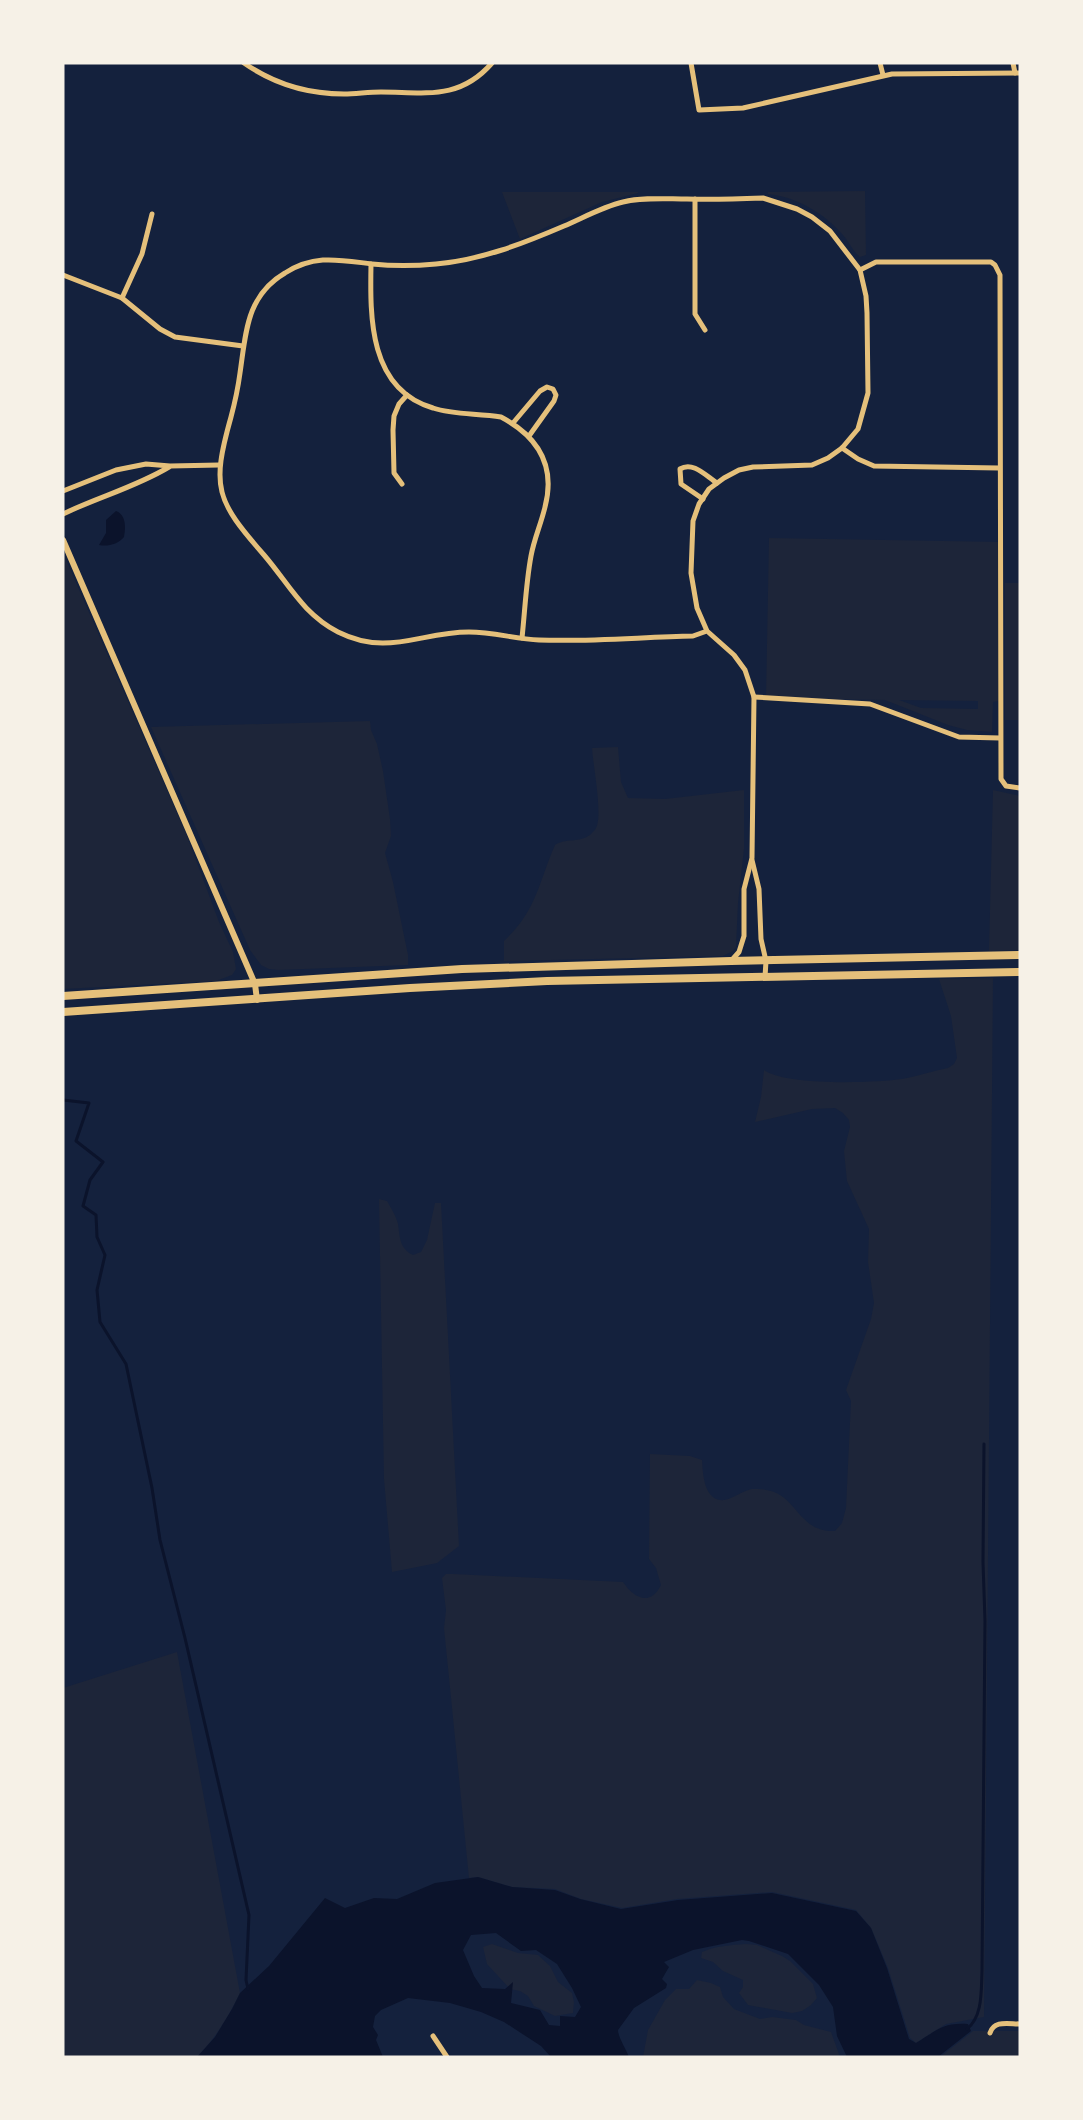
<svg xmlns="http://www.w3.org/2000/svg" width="1083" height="2120" font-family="Roboto,sans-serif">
<rect width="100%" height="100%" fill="#14213d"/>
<!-- green -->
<g fill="#1d2539" fill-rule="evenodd">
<path d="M865 191 866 255 860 257C853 251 849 242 843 235 824 213 797 197 768 194V192Z"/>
<path d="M502 192H638V193L602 202 520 239Z"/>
<path d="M769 538 1002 542 999 701 993 702 992 732 967 730 948 725 885 700 766 698ZM899 700 978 701V709L921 708Z"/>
<path d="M63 553 187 836 219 922 233 952 236 969 232 975 216 981 63 989Z"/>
<rect x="1005" y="583" width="15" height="137"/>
<path d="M370 721 371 730 377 744 383 771 390 819 391 836 385 853 393 882 408 955V965L278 970 269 969 261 965 250 950 151 727Z"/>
<path d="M618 747 621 782 628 798 665 799 744 790V849L738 903 736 947 733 951 723 956 504 961V941C537 910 538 884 555 845 565 838 579 843 590 835 591 834 596 829 596 828 603 816 593 765 592 748Z"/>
<path d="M993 790 1020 796V950L989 951Z"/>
<path d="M993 978 984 2017 946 2024 916 2043 910 2038 888 1968 871 1928 856 1910 772 1892 677 1899 622 1908 581 1899 555 1889 512 1887 478 1877 469 1878 444 1628 446 1610 442 1578 446 1574H453L623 1582C634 1598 650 1607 661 1585L656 1568 649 1559 650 1454 690 1456 702 1460C703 1472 703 1492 716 1499 728 1504 740 1491 752 1489 755 1489 762 1489 766 1490 797 1494 798 1533 835 1531L842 1523 846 1508 851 1401 846 1390 871 1319 874 1303 868 1262 869 1229 847 1181 844 1151 850 1127 849 1120 843 1113 835 1108 812 1109 755 1122 761 1097 764 1070C786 1086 874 1083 902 1079 918 1076 933 1071 948 1068L954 1064 957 1058 951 1016 939 979Z"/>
<path d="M379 1199 387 1201C391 1208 396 1216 398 1224 400 1237 399 1248 413 1255L421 1252 427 1240 435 1203H441L459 1546 437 1563 392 1572 384 1479Z"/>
<path d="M177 1652 240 1993C229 2016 215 2039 197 2057H63V1688Z"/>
<path d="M492 1944 518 1953 538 1955 550 1966 558 1982 572 1993 574 2002 573 2013 555 2016 534 2006 528 1996 520 1991 510 1989 487 1964 483 1947Z"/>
<path d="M746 1944 757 1945 782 1956 790 1961 813 1984 817 1998 811 2005 802 2011 792 2013 748 2005 739 1993 743 1987V1980L723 1971 713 1962 701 1958 702 1952C716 1946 731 1945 746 1944Z"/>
<path d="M697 1980 711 1983 720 1987 723 1997 734 2009 760 2019 772 2017 796 2020 804 2025 831 2032 840 2057H643L648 2030 665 2000 676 1989H689Z"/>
<path d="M973 2031H1020V2057H940Z"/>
</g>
<!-- water -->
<g fill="#0b132b" fill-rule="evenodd">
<path d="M116 511C126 515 126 527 124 537 118 544 108 547 99 545L106 533V520Z"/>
<path d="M478 1877 512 1887 555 1890 580 1899 621 1909 678 1900 772 1893 856 1911 871 1928 887 1968 909 2039 916 2043C936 2031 943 2022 968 2024L971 2031 938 2057H847L837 2036 833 2007 819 1985 788 1954 749 1941 742 1940 693 1950 664 1962 669 1967 662 1979 667 1984 666 1988 634 2008 618 2030C618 2037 626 2049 629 2057H551L541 2046 504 2022 481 2012 450 2003 408 1998 381 2010 375 2016 373 2027 378 2035 376 2040 383 2057H197L215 2037 232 2009 240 1993 269 1966 325 1898 345 1908 374 1898 397 1899 435 1883ZM496 1933 521 1951 536 1950 557 1964 572 1988 581 2007 575 2017 560 2016V2026L549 2025 540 2010 511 2003 513 1982 505 1989 482 1988 474 1976 463 1950 471 1935Z"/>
</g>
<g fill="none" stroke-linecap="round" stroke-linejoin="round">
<!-- stream -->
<g stroke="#0b132b" stroke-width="3">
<path d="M63 1100 89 1103 76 1141 103 1162 90 1180 83 1206 96 1215 97 1237 105 1255 97 1290 100 1322 126 1364 152 1488 160 1540 185 1638 249 1915 246 1980 248 1989"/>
<path d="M967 2029C983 2016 981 1991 982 1972L985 1621 983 1562 984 1444"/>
</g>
<!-- minor -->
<g stroke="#e5c07b" stroke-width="5">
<path d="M244 63C274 84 307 94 344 94 356 94 368 92 381 92 424 92 459 101 492 63"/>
<path d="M691 63 699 110 743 108 892 74 1020 73"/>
<path d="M880 63 883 75"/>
<path d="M1013 63 1015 73"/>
<path d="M695 199V314L705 330"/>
<path d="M371 264C370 318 369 389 433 408 454 415 478 413 501 417 537 436 556 465 545 507 541 524 534 539 531 556 526 583 525 610 522 638"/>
<path d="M860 270 876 262H991L995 265 1000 275 1001 779 1006 786 1020 788"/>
<path d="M63 275 122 298 160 329 175 337 243 346"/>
<path d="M122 298 142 254 152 214"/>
<path d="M513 423 540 391 547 387 553 389 556 395 554 401 529 436"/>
<path d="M842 448 858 459 874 466 999 468"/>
<path d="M402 484 394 473 393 430 394 416 399 404 407 395"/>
<path d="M63 491 116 470 146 464 170 466 219 465"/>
<path d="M703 499 681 484 680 469C693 461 706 476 717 483"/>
<path d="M63 514C98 497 136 487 169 467"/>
<path d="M707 631 693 636C642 637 590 642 539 640 516 639 493 632 469 632 420 632 388 657 338 632 302 613 289 584 264 555 216 500 211 488 231 417 235 402 238 388 240 373 246 333 246 296 285 273 315 254 339 260 372 264 392 266 415 266 436 264 481 260 522 244 564 226 583 218 602 207 623 202 643 197 666 199 687 199 712 200 738 199 763 198L797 209 812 217 830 231 860 270 866 296 867 313 868 393 858 429 842 448 828 458 812 465 753 467 739 470 724 478 709 489 699 504 693 521 691 573 697 608 707 631 734 655 745 670 754 697 752 858 744 889V936L739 952 731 961"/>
<path d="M754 697 870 704 959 737 1000 738"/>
<path d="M752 860 759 889 761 939 766 961 765 977"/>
<path d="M990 2033C994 2020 1008 2024 1020 2024"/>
<path d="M433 2036 447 2057"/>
</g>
<!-- tertiary -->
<path stroke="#e5c07b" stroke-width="6" d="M63 540 255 984 257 1000"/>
<!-- primary -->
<g stroke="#e5c07b" stroke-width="8">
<path d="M63 996 462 969 731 961 1020 955"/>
<path d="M63 1012 410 988 547 981 1020 972"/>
</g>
</g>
<!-- border -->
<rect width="1083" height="2120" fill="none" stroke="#f6f1e7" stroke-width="129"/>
</svg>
